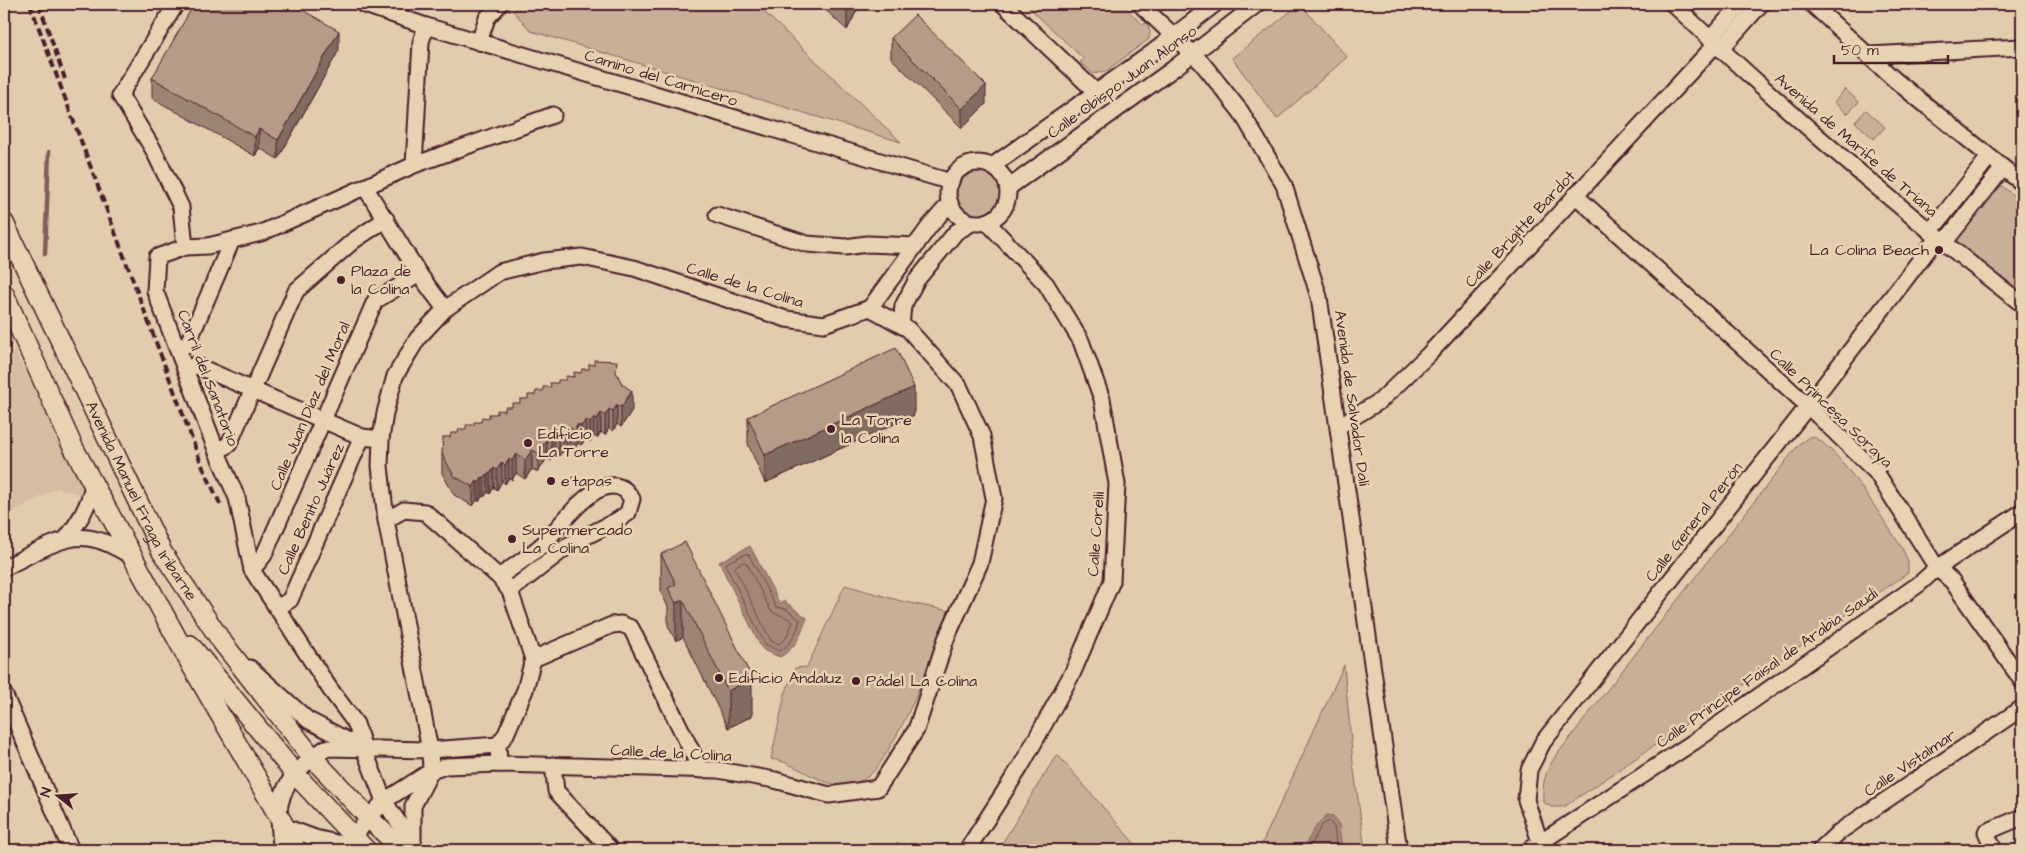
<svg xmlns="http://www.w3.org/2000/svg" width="2026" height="854" font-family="'Architects Daughter',sans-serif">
<rect width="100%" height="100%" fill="#e1ccad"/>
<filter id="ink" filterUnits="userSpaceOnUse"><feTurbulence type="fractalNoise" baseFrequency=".02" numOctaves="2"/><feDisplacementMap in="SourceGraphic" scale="10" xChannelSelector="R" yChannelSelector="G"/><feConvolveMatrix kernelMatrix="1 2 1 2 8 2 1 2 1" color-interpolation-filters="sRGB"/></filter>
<g filter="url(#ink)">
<!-- built -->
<path fill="#d4bda2" d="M14 350 87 492 82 495 57 488 8 514 4 507V371Z"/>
<!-- green -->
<g fill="#c8af97" stroke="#896761">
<path d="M520 4H756L901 142 531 31 513 11Z"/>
<path d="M1025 4H1121L1143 25 1147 22 1150 32 1149 39 1106 71 1093 74 1080 62 1084 59Z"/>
<path d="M1300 4 1347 57 1277 119 1232 58Z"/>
<path d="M1845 89 1859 102 1847 114 1834 102Z"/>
<path d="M1866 110 1885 127 1874 139 1855 122Z"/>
<circle cx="979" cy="194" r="22"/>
<path d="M1998 183 2022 202V293L1954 240Z"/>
<path d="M1811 436C1838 444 1885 523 1902 548L1908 561V573L1564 807H1551L1543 802C1542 783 1545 773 1555 757L1800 443Z"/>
<path d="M845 585 901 601 949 611C931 658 915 707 888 750 883 759 876 771 867 777 860 782 851 785 842 785 819 785 795 762 771 759L785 694 795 668 807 667Z"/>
<path d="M1344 665 1353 763 1365 850H1259Z"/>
<path d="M1057 754 1140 850H998Z"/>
</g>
<!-- water -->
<g fill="#a58779" stroke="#815d5a">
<path d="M750 546 780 604 784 601 807 618C800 636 797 647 780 657L765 651 761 647 719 562Z"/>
<path d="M1327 815 1333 816 1339 825 1342 850H1302C1310 838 1315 824 1327 815Z"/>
</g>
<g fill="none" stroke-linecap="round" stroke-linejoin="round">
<!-- shore -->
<g stroke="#6e494a" stroke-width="1">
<path d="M746 554 749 555 776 607 786 609 800 620C797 633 791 645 779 651L765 644 726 566 727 563Z"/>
<path d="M744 562 747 564 771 611C779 617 784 614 793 622L786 638 779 644 771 641 735 569 736 566Z"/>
<path d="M1308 850 1322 825 1329 821 1334 827 1337 850"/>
</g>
<!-- stream -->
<path stroke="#815d5a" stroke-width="4.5" d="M45 254 49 152"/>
<!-- minor casing -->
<g stroke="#4a1f2b" stroke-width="19">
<g id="minor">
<path d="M176 4 120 95 153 149 181 207 185 247"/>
<path d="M362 4 426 26 951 182"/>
<path d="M1003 4 1097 93"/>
<path d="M1140 4 1202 63 1241 112 1284 185 1319 297 1399 850"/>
<path d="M1673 4C1784 110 1900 210 2022 304"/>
<path d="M1812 4 1895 80 2022 183"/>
<path d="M1710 39 1741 4"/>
<path d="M479 42 487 18 500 4"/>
<path d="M1721 49 1761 4"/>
<path d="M1869 55 2022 47"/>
<circle cx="978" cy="193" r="30"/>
<path d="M414 165 421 42 426 26"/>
<path d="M992 166 1153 52 1215 4"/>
<path d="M365 187 419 274 445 309"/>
<path d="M1008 188 1173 69 1257 4"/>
<path d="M1575 195 1808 406 1876 472 1937 568 1952 581 2022 681"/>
<path d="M717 215 807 244 845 247 867 244 916 246"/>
<path d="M1930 232 1989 157"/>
<path d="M1944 243 2003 168"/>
<path d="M870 308 929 227 950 203"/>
<path d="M901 325 903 306 916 281 956 232 972 223"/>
<path d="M179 350 188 343 232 240"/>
<path d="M186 371 195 365 362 437"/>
<path d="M1339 426 1380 401 1429 354 1716 44"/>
<path d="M217 452 229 444 296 291 353 241 386 219"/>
<path d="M386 520 404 510 425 512 499 577 510 591 533 659 525 690 506 734 498 745 499 764"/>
<path d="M66 539C80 520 88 508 93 485"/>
<path d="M4 568C27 557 62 534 88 538 104 540 117 548 131 556"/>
<path d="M252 570 264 555 375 301 419 274"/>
<path d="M499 577C514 566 530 556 543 544 559 529 597 470 625 490 627 492 630 496 632 499L628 513 618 520 569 545 510 591"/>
<path d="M277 608 290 600 362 437 381 439"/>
<path d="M533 659 612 625 621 624 631 628 701 770"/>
<path d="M250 668 308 720 360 747"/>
<path d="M4 694 71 850"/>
<path d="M553 765 556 791 611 850"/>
<path d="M285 827 315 838 345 845"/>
<path d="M1540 842 1526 800 1529 770 1543 742 1808 406 1937 238"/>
<path d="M413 844V806L429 775"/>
<path d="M281 850C281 839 279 827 279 815 279 785 302 764 326 748L430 750 498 745"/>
<path d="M339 850 353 837 384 801 431 771 446 766 499 764 718 770 775 780 829 795 878 788 916 730 946 639 980 563 994 498 982 436 959 386 908 329 870 308 824 324 786 319 634 268 582 257 544 261 499 272 445 309 418 338 395 376 385 413 381 439 380 466 386 520 430 750 431 771"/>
<path d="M417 850 384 801 364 749 356 724 330 689 252 570 237 498 217 452 155 291 157 257 185 247 208 246 261 233 414 165 553 115"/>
<path d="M967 850 1021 766 1073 672 1112 581 1117 484 1102 399 1081 341 1046 284 987 222"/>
<path d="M1529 850 1695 741 1919 584 1937 568 2022 512"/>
<path d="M1820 850 1839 832 2022 708"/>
<path d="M1994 850 1986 832 2022 817"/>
</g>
</g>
<!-- major casing -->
<g stroke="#4a1f2b" stroke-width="22">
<g id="major">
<path id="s1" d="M4 223 162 552 222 642 312 757 369 818 402 850"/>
<path d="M4 294 72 445 193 668 285 827 296 850"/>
<path d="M190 645 295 774 366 850"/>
</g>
</g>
<!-- minor -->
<use href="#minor" stroke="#e7d3b2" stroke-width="15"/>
<!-- major -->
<use href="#major" stroke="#e7d3b2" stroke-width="19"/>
<!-- rail -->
<g stroke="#4a1f2b" stroke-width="4" stroke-dasharray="8 4" stroke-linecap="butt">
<path d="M30 4 201 463 222 508"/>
<path d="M39 4 65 79"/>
<path d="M496 850H497"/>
</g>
</g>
<!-- wall -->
<g fill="#9d8576" stroke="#4a1f2b">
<path d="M819 4H860L847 30Z"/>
<path d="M891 38 986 104 962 128 891 58Z"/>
<path d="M339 50 278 159 259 148 255 156 152 98V78Z"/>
<path d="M589 369 617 374 632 410 621 427 617 424 613 431 609 428 605 435 601 432 597 438 594 436 590 442 586 439 581 445 578 443 574 450 570 447 566 453 563 451 558 457 554 455 551 461 547 458 538 472 532 469 525 479 516 473 512 480 509 478 505 484 502 481 497 490 494 487 490 494 488 492 484 497 482 496 479 502 477 500 473 506 454 495 442 473V454L450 437 528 399 535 395Z"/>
<path d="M914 415 765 483 748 444V417Z"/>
<path d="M661 554 752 716 728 728 683 637 676 641 668 626V607L661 592Z"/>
</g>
<!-- shaded-wall -->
<g fill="#806c60" stroke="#4a1f2b">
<path d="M851 4H860L847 30V11Z"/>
<path d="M339 31V50L278 159V140Z"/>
<path d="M986 85V104L962 128V109Z"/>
<path d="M259 129V148L255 156V137Z"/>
<path d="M914 387V415L765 483V455Z"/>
<path d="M632 391V410L621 427V407Z"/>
<path d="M617 405V424L613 431V411Z"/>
<path d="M609 409V428L605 435V416Z"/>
<path d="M601 413V432L597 438V419Z"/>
<path d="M594 417V436L590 442V423Z"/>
<path d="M586 420V439L581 445V426Z"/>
<path d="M578 424V443L574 450V431Z"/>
<path d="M570 427V447L566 453V434Z"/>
<path d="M563 432V451L558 457V438Z"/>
<path d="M554 436V455L551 461V441Z"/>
<path d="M547 439V458L538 472V453Z"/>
<path d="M532 450V469L525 479V460Z"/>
<path d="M516 454V473L512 480V461Z"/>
<path d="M509 459V478L505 484V465Z"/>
<path d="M502 462V481L497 490V470Z"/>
<path d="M494 468V487L490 494V474Z"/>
<path d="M488 473V492L484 497V478Z"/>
<path d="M482 477V496L479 502V483Z"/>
<path d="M477 481V500L473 506V487Z"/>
<path d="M683 600V637L676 641V603Z"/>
<path d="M752 678V716L728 728V691Z"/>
</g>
<!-- building -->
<g fill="#b79b89" stroke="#4a1f2b">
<path d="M194 4H292L339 31 278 140 259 129 255 137 152 78Z"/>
<path d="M839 4H851L847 11Z"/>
<path d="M915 15 986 85 962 109 891 38Z"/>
<path d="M896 348 914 387 765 455 748 417Z"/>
<path d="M594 360 617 361 616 372 622 384 632 391 621 407 617 405 613 411 609 409 605 416 601 413 597 419 594 417 590 423 586 420 581 426 578 424 574 431 570 427 566 434 563 432 558 438 554 436 551 441 547 439 538 453 532 450 525 460 516 454 512 461 509 459 505 465 502 462 497 470 494 468 490 474 488 473 484 478 482 477 479 483 477 481 473 487 454 476 442 454 443 437H450L451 433H458L459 429H466V425H474V422H481L482 417 489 418V414H497V410L505 411V407H512V403H520V399H528V395H535L536 391H543V387H551L550 383H558V380H565L566 376 574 377V372L581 373 582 369H589V364L594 365Z"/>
<path d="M685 542 752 678 728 691 683 600 676 603 668 588 676 584 661 554Z"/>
</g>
</g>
<!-- markers -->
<g fill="#4a1f2b" stroke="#e7d3b2" stroke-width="2">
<circle cx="1939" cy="250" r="5"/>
<circle cx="341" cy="280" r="5"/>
<circle cx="831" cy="429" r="5"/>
<circle cx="528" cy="443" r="5"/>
<circle cx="551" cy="481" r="5"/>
<circle cx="512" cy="539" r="5"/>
<circle cx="719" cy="678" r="5"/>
<circle cx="856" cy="681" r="5"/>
</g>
<g text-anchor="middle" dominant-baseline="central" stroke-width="5" stroke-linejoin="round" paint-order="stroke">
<!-- street labels -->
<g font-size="16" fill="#4a1f2b" stroke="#e7d3b2">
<text transform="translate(661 78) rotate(17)">Camino del Carnicero</text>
<text transform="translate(1122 82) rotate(-36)">Calle Obispo Juan Alonso</text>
<text transform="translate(1856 145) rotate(41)">Avenida de Marife de Triana</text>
<text transform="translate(1520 229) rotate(-47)">Calle Brigitte Bardot</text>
<text transform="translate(745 285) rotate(17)">Calle de la Colina</text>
<text transform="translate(208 378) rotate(69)">Carril del Sanatorio</text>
<text transform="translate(1352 398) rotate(82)">Avenida de Salvador Dalí</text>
<text transform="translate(310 406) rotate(-67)">Calle Juan Díaz del Moral</text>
<text transform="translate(1831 408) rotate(44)">Calle Princesa Soraya</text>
<text stroke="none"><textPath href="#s1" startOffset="310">Avenida Manuel Fraga Iribarne</textPath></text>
<text transform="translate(311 509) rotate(-66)">Calle Benito Juárez</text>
<text transform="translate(1694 522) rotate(-52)">Calle General Perón</text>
<text transform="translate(1096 534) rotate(-86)">Calle Corelli</text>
<text transform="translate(1767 668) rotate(-35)">Calle Principe Faisal de Arabia Saudi</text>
<text transform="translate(671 753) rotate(3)">Calle de la Colina</text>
<text transform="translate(1910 763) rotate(-34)">Calle Vistalmar</text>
</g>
<!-- poi labels -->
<g font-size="16" fill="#4a1f2b" stroke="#e7d3b2" text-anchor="start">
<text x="1929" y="250" text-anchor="end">La Colina Beach</text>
<text x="351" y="271">Plaza de<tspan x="351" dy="18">la Colina</tspan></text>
<text x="841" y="420">La Torre<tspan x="841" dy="18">la Colina</tspan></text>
<text x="538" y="434">Edificio<tspan x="538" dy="18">La Torre</tspan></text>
<text x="561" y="481">e'tapas</text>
<text x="522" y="530">Supermercado<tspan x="522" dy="18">La Colina</tspan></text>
<text x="729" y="678">Edificio Andaluz</text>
<text x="866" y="681">Pádel La Colina</text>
</g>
</g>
<!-- margin -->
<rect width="2026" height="854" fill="none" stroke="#e7d3b2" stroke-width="20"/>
<rect x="10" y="10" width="2006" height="834" fill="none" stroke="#4a1f2b" stroke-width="2" filter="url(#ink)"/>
<!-- north arrow -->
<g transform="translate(58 796) rotate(287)" stroke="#e7d3b2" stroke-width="4" paint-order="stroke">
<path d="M0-4L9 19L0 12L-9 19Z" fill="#4a1f2b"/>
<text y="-8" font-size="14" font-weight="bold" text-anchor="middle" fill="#4a1f2b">N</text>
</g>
<!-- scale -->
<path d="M1834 55v8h114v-8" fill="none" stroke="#4a1f2b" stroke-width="2.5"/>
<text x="1841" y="55" font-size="15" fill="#4a1f2b" stroke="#e7d3b2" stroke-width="4" paint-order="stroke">50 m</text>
</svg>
